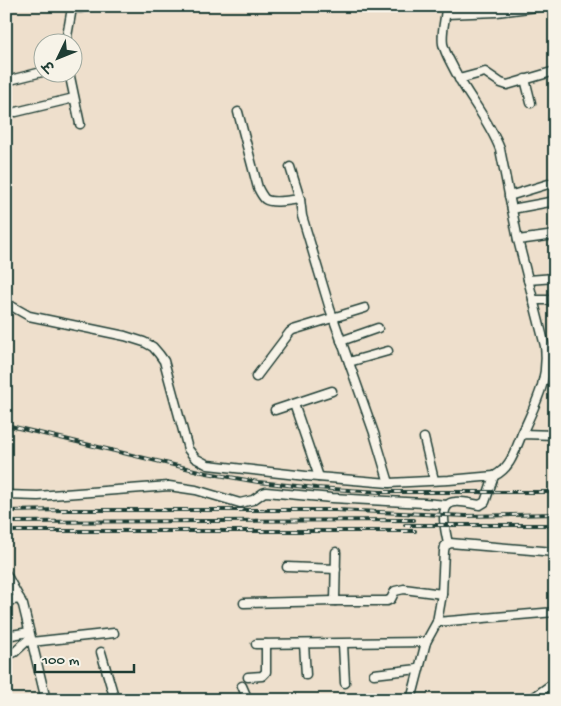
<svg xmlns="http://www.w3.org/2000/svg" width="561" height="706" font-family="'Gochi Hand','Playpen Sans Deva',sans-serif">
<rect width="100%" height="100%" fill="#eedfcc"/>
<filter id="ink" filterUnits="userSpaceOnUse"><feTurbulence type="fractalNoise" baseFrequency=".02" numOctaves="2"/><feDisplacementMap in="SourceGraphic" scale="10" xChannelSelector="R" yChannelSelector="G"/><feConvolveMatrix kernelMatrix="1 2 1 2 8 2 1 2 1" color-interpolation-filters="sRGB"/></filter>
<g filter="url(#ink)">
<g fill="none" stroke-linecap="round" stroke-linejoin="round">
<!-- minor casing -->
<g stroke="#1f3d34" stroke-width="11">
<g id="minor">
<path d="M446 6C446 19 441 31 443 44 445 53 450 61 454 69 468 97 489 120 500 149L518 240 545 346C549 381 536 402 522 434"/>
<path d="M68 7 80 8 93 6"/>
<path d="M446 14 497 12 544 6"/>
<path d="M66 42 72 8"/>
<path d="M69 72 80 124"/>
<path d="M459 79 485 72 501 83 507 85 555 71"/>
<path d="M525 79 531 103"/>
<path d="M6 81 42 72"/>
<path d="M16 112 74 98"/>
<path d="M238 112 258 188C260 192 262 196 265 199 272 204 291 200 300 199"/>
<path d="M290 167 300 199 302 216 330 309 374 433 389 483"/>
<path d="M509 196 555 182"/>
<path d="M512 209 555 201"/>
<path d="M518 240 555 235"/>
<path d="M528 280 555 278"/>
<path d="M533 300H555"/>
<path d="M6 303 29 316 125 336 144 342 153 347 159 354 164 361 188 449 195 458 208 465 306 476 389 483 449 480 494 476C511 468 515 450 522 434L555 435"/>
<path d="M341 341 378 328"/>
<path d="M349 362 388 351"/>
<path d="M256 377 290 332 293 330 365 308"/>
<path d="M294 404 319 477"/>
<path d="M275 410 332 391"/>
<path d="M424 438 434 480"/>
<path d="M6 495 38 496 169 486 196 490 240 503 253 500 263 493 266 492 332 498 424 503 447 505"/>
<path d="M448 544C446 532 437 503 455 502 463 501 472 504 480 505L485 502 494 476"/>
<path d="M287 567 336 569"/>
<path d="M6 574 23 605 46 700"/>
<path d="M6 601 20 599"/>
<path d="M335 601 336 552"/>
<path d="M244 603 335 601H387L391 599 395 591 404 589 442 594"/>
<path d="M437 622 555 612"/>
<path d="M6 636 29 632"/>
<path d="M31 642 114 633"/>
<path d="M256 644 426 642"/>
<path d="M304 644 306 675"/>
<path d="M343 644 345 683"/>
<path d="M101 652 115 700"/>
<path d="M6 656 15 652 30 638"/>
<path d="M374 674 418 669"/>
<path d="M248 677 262 676 266 672V644"/>
<path d="M242 686 248 700"/>
<path d="M411 700 426 642 437 622 442 594 444 551 445 546 450 543 554 552"/>
<path d="M530 700 555 682"/>
</g>
</g>
<!-- minor -->
<use href="#minor" stroke="#f7f3e8" stroke-width="8"/>
<!-- rail casing -->
<g stroke="#1f3d34" stroke-width="4">
<g id="rail">
<path d="M6 425 207 473 258 482 316 488 380 492H555"/>
<path d="M6 511 66 510H336L466 516 555 514"/>
<path d="M6 522 414 520"/>
<path d="M405 525H555"/>
<path d="M6 531H415"/>
</g>
</g>
<!-- rail -->
<use href="#rail" stroke="#f7f3e8" stroke-width="2" stroke-dasharray="5.5" stroke-linecap="butt"/>
</g>
</g>
<!-- margin -->
<rect width="561" height="706" fill="none" stroke="#f7f3e8" stroke-width="25"/>
<rect x="12" y="12" width="536" height="681" fill="none" stroke="#1f3d34" stroke-width="2" filter="url(#ink)"/>
<!-- north arrow -->
<g transform="translate(58 58) rotate(227)"><circle r="24" fill="#f7f3e8" stroke="#a1aaa0"/>
<path d="M0-4L9 19L0 12L-9 19Z" fill="#1f3d34"/>
<text y="-8" font-size="14" font-weight="bold" text-anchor="middle" fill="#1f3d34">उ</text>
</g>
<!-- scale -->
<path d="M35 664v8h99v-8" fill="none" stroke="#1f3d34" stroke-width="2.5"/>
<text x="42" y="664" font-size="15" fill="#1f3d34" stroke="#f7f3e8" stroke-width="4" paint-order="stroke">100 m</text>
</svg>
